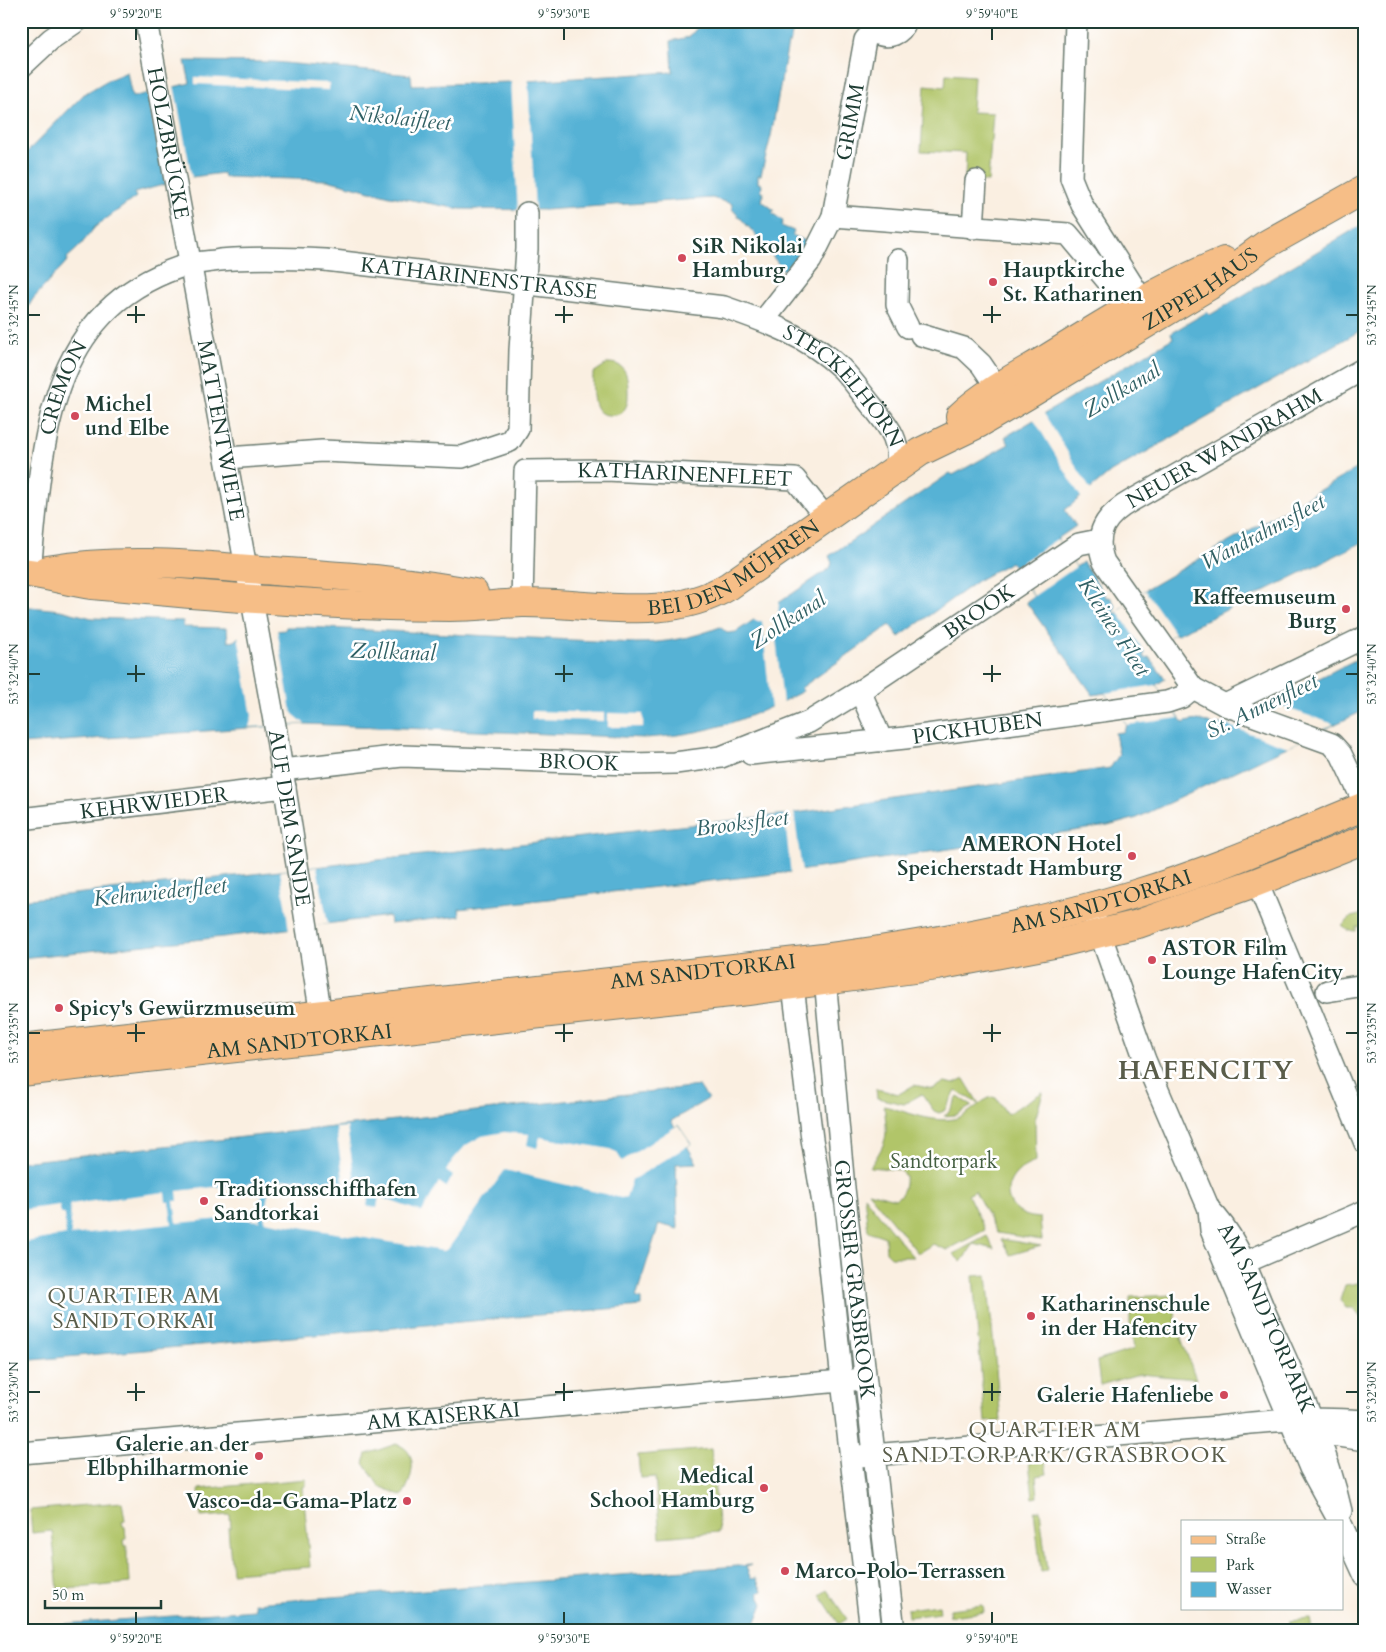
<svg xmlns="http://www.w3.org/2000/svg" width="1386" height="1652" font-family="Cardo,serif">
<rect width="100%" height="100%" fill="#fff"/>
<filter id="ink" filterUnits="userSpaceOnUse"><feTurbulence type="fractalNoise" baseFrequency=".02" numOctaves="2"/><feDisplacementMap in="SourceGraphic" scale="10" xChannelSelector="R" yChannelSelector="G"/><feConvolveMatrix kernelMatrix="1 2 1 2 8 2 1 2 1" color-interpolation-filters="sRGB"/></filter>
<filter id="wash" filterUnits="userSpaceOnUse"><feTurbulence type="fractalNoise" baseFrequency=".0096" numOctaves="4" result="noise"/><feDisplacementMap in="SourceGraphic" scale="20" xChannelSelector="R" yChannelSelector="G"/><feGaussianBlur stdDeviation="1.12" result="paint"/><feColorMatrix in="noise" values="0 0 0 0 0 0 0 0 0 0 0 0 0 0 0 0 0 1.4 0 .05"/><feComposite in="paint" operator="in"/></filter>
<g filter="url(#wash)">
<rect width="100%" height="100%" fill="#faefe1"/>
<!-- green -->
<g fill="#b1c569" stroke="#68814e">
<path d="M946 74 974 76 972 112 993 113 988 182 965 180 966 153 921 151 925 85 945 87Z"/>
<path d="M608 363C627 363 628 377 628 393 628 399 628 406 623 411 619 415 614 416 609 415 589 415 593 387 593 373Z"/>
<path d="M1363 914 1365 915 1364 926 1356 927V931L1347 930 1342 926 1351 917Z"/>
<path d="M964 1079 979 1104 956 1091 944 1111 939 1113 934 1111 922 1094 904 1104 877 1098 876 1089 899 1094 914 1085 933 1089 945 1082 954 1084Z"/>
<path d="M1043 1092 1035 1120 1036 1162C998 1173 998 1216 1040 1218L1042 1240 997 1233 975 1191 968 1195 985 1230 947 1250 933 1244 918 1253 868 1192 895 1199C904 1195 906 1184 905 1176L900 1170 870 1167C888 1140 888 1137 884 1106 906 1111 938 1126 960 1117 972 1112 981 1100 992 1097L996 1098 1007 1114Z"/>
<path d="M958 1097 972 1106 956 1115 944 1116 949 1112Z"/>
<path d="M864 1196 913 1257H891L886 1252 885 1237 868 1231Z"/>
<path d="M987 1236 994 1249 974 1244 961 1262 953 1254Z"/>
<path d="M1001 1239 1041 1246 1010 1255Z"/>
<path d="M987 1275 1001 1421 985 1422 973 1276Z"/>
<path d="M1365 1282V1318L1362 1319 1353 1308H1346L1340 1300 1345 1285Z"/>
<path d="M1174 1295 1176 1324 1196 1379 1139 1374 1100 1385 1097 1361 1134 1349 1130 1323V1297Z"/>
<path d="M396 1444C421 1451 412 1481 402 1496L379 1486 364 1463 367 1454Z"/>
<path d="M711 1449 719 1532 660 1537 655 1477 640 1478 638 1455Z"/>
<path d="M1045 1461 1047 1474 1036 1476 1038 1497 1033 1498 1029 1462Z"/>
<path d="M306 1479V1486L303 1487 310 1567 232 1573 228 1528H231L230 1515 201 1517 199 1489Z"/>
<path d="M873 1501 884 1626H880L862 1502Z"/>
<path d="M122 1502 125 1520 122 1521 123 1526 125 1527 126 1539 124 1540 125 1546H127V1565H129L130 1583 58 1590 52 1531 32 1533 30 1510Z"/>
<path d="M1040 1510 1047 1571 1041 1572 1034 1511Z"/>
<path d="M827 1590 847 1619 839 1624 820 1595Z"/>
<path d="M939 1605 940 1613 908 1617 907 1609Z"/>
<path d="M983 1605 984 1612 950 1616 949 1609Z"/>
<path d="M1310 1619 1312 1631H1290V1621Z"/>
</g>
<!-- water -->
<g fill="#57b2d5" stroke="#3b7884">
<path d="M703 21H795L790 43H788L771 136 761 175H758V183L762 184 761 192H764L762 201 774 210 772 213 783 221 781 226 794 231 792 235 808 242 784 271 755 234 732 209V204L712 198 545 210 460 209 390 196 327 180 224 177 223 173 192 177 134 193 136 197 95 227 80 246 67 258 68 260 33 299 21 319V158L84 94 108 80 127 72 132 97 190 83 185 61 274 62 411 75 412 85 510 82 673 72 671 41 689 37Z"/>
<path d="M1365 223V328L1111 472 1065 510 1076 526 1057 539 1076 567 1083 562 1107 598 1110 597 1116 606 1113 612 1117 614V611L1145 590 1365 464V541L1176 635 1175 633 1143 655 1145 658 1149 657 1165 679 1156 685 1183 723C1193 719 1206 719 1214 727L1219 724 1226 725 1365 655V710L1137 818 1108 826 791 872 459 909 460 916 390 924 389 916 223 937 21 958V900L796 813 1110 768 1119 755 1115 733 1123 732 1127 725 1105 693 1093 695 1026 602 1034 596 1011 562 980 579 899 637 890 625 801 688 803 691C748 720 706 735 644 738L305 724 21 744V606L60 610 92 618 183 621V627L227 628 228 642 234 641 242 634 285 630 286 627H306L635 643C665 643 692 638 720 627L727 633 736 632 830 568 832 563 829 556 944 477 950 473 953 475 1009 444 1005 437 1173 338 1171 333 1207 312 1210 315Z"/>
<path d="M699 1086 708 1099 671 1121 675 1127 678 1125 691 1144 687 1146 697 1163 676 1164 678 1229 659 1224 636 1297 641 1299V1306L21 1361V1162Z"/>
<path d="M751 1565 746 1567 751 1579 756 1578 762 1591 758 1593 763 1604 752 1631H36L49 1625 255 1610 254 1603Z"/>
</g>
<!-- pier -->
<g fill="#faefe1">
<path d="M195 77 329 83 328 90 195 84Z"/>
<path d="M528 78 535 212 518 213 511 80Z"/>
<path d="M174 85 192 178 166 184 147 91Z"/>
<path d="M1043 412 1092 492 1082 499 1033 418Z"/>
<path d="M1057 539 1076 567 1034 596 1015 567Z"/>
<path d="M1145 590 1175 633 1146 654 1117 611Z"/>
<path d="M779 601 778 619 774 620 783 704 771 710 762 621H755L753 618Z"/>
<path d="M277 628 290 706 293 714 305 724 249 727 252 716 238 635 242 632Z"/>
<path d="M1156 685 1179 718 1127 725 1105 693Z"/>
<path d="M1271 703 1334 724 1288 747 1226 725Z"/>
<path d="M532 711 604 713V721L532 719Z"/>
<path d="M608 713 643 714V727H608Z"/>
<path d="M784 811H794L802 873 791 875Z"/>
<path d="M317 867 328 924 289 930 280 871Z"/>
<path d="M678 1125 691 1144 632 1180 626 1197 621 1198 505 1170 448 1249 443 1251 264 1221 268 1193H271L273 1180 300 1179 344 1185 336 1128 347 1127 356 1189 369 1194 367 1206 377 1208 379 1197 422 1212 439 1182 446 1187 453 1176 446 1171 452 1161 466 1145 482 1136 504 1132 529 1134 527 1145 537 1148 540 1137 610 1149 617 1153 622 1161Z"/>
<path d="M261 1182 260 1192H262L259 1221 233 1218 177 1223 174 1201H178L177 1191Z"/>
<path d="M165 1192 166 1202H169L172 1224 71 1235 70 1204Z"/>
<path d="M59 1205 61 1214H64L66 1235 21 1243V1210Z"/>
</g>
</g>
<g filter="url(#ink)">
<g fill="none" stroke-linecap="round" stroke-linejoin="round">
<!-- minor casing -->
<g stroke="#6c7b71" stroke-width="24">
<g id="minor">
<path id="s1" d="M146 21 275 726 323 1028"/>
<path d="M868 21 876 33C889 39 901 35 906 21"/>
<path d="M1076 21 1071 178 1082 205 1142 300 1143 316"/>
<path d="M21 67 51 39 77 21"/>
<path d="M833 216 1068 234 1115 290"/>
<path d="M973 228 976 181"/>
<path d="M898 260 897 305 908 327"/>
<path id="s2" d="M764 320 811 260 833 216 865 40 873 31"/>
<path d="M921 335 964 348 981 364 998 389"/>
<path d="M227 458 322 451 462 457 510 441 518 429 520 350 527 249V213"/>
<path id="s3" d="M30 572C42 448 44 306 190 264 199 262 210 262 220 260 255 257 289 258 325 260L724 307C765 321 809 337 841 368 853 380 862 394 873 407 888 426 902 441 896 467"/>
<path id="s4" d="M522 603 525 471 606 470 795 479 826 518"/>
<path id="s5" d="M1193 688 1104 562C1093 533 1106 515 1131 501L1365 368"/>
<path d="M860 691 882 741"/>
<path d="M1225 705 1365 637"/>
<path id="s6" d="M751 754 905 738 1167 702 1182 697 1193 688 1225 705 1332 744 1341 754 1365 805"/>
<path id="s7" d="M282 770 402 756 630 764 675 763 721 757 809 722 860 691 1079 544 1099 540"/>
<path id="s8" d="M21 819 285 787"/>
<path d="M1257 882 1365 1143"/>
<path d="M1095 919 1145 1060 1209 1209 1211 1230 1310 1468 1339 1521"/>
<path id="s9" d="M824 967 844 1188 894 1631"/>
<path d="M791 970 812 1139 824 1209 842 1381 871 1631"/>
<path d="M1327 991 1365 985"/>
<path id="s10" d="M1209 1209C1239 1238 1251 1281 1268 1319 1296 1381 1326 1444 1341 1511"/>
<path d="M1232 1268 1365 1211"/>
<path d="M1305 1431 1365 1440"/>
<path id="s11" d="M21 1453 864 1379"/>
<path d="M859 1456 1218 1427C1268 1420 1314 1417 1365 1421"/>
<path d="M1342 1526 1365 1576"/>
</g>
</g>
<!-- major casing -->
<g stroke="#6c7b71" stroke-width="30">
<g id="major">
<path d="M960 416C984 393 1017 376 1046 359 1104 323 1161 287 1224 261"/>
<path d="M47 570C125 557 196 565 274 571 341 576 409 580 474 593"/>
<path id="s12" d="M21 572C45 574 68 582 92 585 209 596 333 607 450 607 474 607 498 604 522 603 591 602 666 624 729 586L920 452 978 424 1026 396 1209 286 1265 245 1365 189"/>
<path id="s13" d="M21 1048 823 958C929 944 1033 925 1135 894 1213 871 1289 837 1365 806"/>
<path id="s14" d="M21 1072 748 991 937 966 1064 942 1138 924 1257 882 1365 839"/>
</g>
</g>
<!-- minor -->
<use href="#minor" stroke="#fff" stroke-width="21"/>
<!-- major -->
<use href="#major" stroke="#f6be87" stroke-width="28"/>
</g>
</g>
<!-- ticks -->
<path fill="none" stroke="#1f3d34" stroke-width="2" d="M136 28V40M564 28V40M992 28V40M136 306V323M564 306V323M992 306V323M28 315H40M127 315H145M555 315H573M983 315H1001M1346 315H1358M136 665V682M564 665V682M992 665V682M28 674H40M127 674H145M555 674H573M983 674H1001M1346 674H1358M136 1024V1042M564 1024V1042M992 1024V1042M28 1033H40M127 1033H145M555 1033H573M983 1033H1001M1346 1033H1358M136 1383V1401M564 1383V1401M992 1383V1401M28 1392H40M127 1392H145M555 1392H573M983 1392H1001M1346 1392H1358M136 1612V1624M564 1612V1624M992 1612V1624"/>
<!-- markers -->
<g fill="#d1495b" stroke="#fff" stroke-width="2">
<circle cx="682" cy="258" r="5"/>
<circle cx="993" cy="282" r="5"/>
<circle cx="75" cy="416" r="5"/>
<circle cx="1346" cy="609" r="5"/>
<circle cx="1132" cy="856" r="5"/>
<circle cx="1152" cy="960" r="5"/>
<circle cx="59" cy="1008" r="5"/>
<circle cx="204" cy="1201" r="5"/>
<circle cx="1031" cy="1316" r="5"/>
<circle cx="1224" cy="1395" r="5"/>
<circle cx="259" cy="1456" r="5"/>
<circle cx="764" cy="1488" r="5"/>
<circle cx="407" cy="1501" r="5"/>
<circle cx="785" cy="1571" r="5"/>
</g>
<g text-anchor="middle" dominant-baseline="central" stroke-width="5" stroke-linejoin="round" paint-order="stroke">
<!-- street labels -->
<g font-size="21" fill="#1f3d34" stroke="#fff">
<text stroke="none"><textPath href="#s2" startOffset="221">GRIMM</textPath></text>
<text stroke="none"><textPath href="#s1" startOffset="124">HOLZBRÜCKE</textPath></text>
<text stroke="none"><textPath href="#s3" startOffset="665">KATHARINENSTRASSE</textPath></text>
<text stroke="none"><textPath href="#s12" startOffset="1272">ZIPPELHAUS</textPath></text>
<text stroke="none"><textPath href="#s3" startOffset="188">CREMON</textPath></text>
<text stroke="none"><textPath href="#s3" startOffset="1059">STECKELHÖRN</textPath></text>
<text stroke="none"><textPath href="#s1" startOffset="416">MATTENTWIETE</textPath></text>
<text stroke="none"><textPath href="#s5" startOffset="336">NEUER WANDRAHM</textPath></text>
<text stroke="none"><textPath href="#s4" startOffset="292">KATHARINENFLEET</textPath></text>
<text stroke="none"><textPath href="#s12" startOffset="725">BEI DEN MÜHREN</textPath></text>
<text stroke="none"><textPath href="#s7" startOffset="738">BROOK</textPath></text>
<text stroke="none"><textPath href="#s6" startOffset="228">PICKHUBEN</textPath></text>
<text stroke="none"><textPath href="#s7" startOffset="298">BROOK</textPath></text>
<text stroke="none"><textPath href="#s8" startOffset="134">KEHRWIEDER</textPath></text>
<text stroke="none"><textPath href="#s1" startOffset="810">AUF DEM SANDE</textPath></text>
<text stroke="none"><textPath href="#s13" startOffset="1091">AM SANDTORKAI</textPath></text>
<text stroke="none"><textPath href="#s13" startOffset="686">AM SANDTORKAI</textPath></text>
<text stroke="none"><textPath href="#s14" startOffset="280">AM SANDTORKAI</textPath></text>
<text stroke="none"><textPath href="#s9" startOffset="314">GROSSER GRASBROOK</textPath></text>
<text stroke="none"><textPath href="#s10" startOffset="124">AM SANDTORPARK</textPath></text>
<text stroke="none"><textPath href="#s11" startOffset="424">AM KAISERKAI</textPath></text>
</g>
<!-- poi labels -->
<g font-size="21" font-weight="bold" fill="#1f3d34" stroke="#fff" text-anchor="start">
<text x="692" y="246">SiR Nikolai<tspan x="692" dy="24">Hamburg</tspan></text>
<text x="1003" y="270">Hauptkirche<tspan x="1003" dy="24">St. Katharinen</tspan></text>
<text x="85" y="404">Michel<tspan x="85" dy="24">und Elbe</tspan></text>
<text x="1336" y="597" text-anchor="end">Kaffeemuseum<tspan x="1336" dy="24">Burg</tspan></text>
<text x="1122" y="844" text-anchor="end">AMERON Hotel<tspan x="1122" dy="24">Speicherstadt Hamburg</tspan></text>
<text x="1162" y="948">ASTOR Film<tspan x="1162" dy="24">Lounge HafenCity</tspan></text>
<text x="69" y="1008">Spicy's Gewürzmuseum</text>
<text x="214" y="1189">Traditionsschiffhafen<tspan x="214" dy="24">Sandtorkai</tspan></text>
<text x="1041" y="1304">Katharinenschule<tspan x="1041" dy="24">in der Hafencity</tspan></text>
<text x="1214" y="1395" text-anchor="end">Galerie Hafenliebe</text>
<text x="249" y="1444" text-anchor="end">Galerie an der<tspan x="249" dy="24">Elbphilharmonie</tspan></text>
<text x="754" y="1476" text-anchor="end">Medical<tspan x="754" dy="24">School Hamburg</tspan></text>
<text x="397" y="1501" text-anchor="end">Vasco-da-Gama-Platz</text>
<text x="795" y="1571">Marco-Polo-Terrassen</text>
</g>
<!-- park labels -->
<g font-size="21" fill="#445f41" stroke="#fff">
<text x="944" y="1161">Sandtorpark</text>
</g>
<!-- water labels -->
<g font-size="22" font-style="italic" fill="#306064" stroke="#fff">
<text transform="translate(400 118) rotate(6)">Nikolaifleet</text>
<text transform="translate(1122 390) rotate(-31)">Zollkanal</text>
<text transform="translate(1263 532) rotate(-28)">Wandrahmsfleet</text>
<text transform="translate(788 620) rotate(-33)">Zollkanal</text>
<text transform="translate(1114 627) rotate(57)">Kleines Fleet</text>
<text transform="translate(393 652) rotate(2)">Zollkanal</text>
<text transform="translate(1262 706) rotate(-26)">St. Annenfleet</text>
<text transform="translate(742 823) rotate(-7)">Brooksfleet</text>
<text transform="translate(160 892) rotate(-6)">Kehrwiederfleet</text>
</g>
<!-- neighbourhood labels -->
<g font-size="22" letter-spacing="1" fill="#5a5d4a" stroke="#fff">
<text x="134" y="1296">QUARTIER AM<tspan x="134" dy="25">SANDTORKAI</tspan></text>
<text x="1055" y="1430">QUARTIER AM<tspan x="1055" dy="25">SANDTORPARK/GRASBROOK</tspan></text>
</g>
<!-- district labels -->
<g font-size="26" font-weight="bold" letter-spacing="1" fill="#5a5d4a" stroke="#fff">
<text x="1206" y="1070">HAFENCITY</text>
</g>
</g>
<!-- margin -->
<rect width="1386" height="1652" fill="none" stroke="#fff" stroke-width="55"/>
<!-- legend -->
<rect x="1181" y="1520" width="162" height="90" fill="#ffffff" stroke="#a5b1ae"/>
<rect x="1191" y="1536" width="25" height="8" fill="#f6be87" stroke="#a5b1ae"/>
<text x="1226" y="1544" font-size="15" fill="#1f3d34">Straße</text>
<rect x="1191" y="1557" width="25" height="15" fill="#b1c569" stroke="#a5b1ae"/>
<text x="1226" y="1570" font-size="15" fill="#1f3d34">Park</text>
<rect x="1191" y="1582" width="25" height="15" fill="#57b2d5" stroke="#a5b1ae"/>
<text x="1226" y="1594" font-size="15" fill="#1f3d34">Wasser</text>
<!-- scale -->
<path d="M45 1600v8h116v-8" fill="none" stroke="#1f3d34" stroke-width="2.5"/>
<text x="52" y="1600" font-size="15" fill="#1f3d34" stroke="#ffffff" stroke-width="4" paint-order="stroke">50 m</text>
<rect x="28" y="28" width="1330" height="1596" fill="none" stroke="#1f3d34" stroke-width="2"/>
<g font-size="12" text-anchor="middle" fill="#1f3d34">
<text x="136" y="18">9°59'20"E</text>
<text x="564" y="18">9°59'30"E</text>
<text x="992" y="18">9°59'40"E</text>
<text transform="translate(14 315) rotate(-90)" y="4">53°32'45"N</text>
<text transform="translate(1372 315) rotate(-90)" y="4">53°32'45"N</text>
<text transform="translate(14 674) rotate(-90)" y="4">53°32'40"N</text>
<text transform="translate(1372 674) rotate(-90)" y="4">53°32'40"N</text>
<text transform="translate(14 1033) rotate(-90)" y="4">53°32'35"N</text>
<text transform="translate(1372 1033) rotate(-90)" y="4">53°32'35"N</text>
<text transform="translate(14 1392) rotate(-90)" y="4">53°32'30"N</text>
<text transform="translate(1372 1392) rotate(-90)" y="4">53°32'30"N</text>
<text x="136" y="1643">9°59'20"E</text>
<text x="564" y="1643">9°59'30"E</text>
<text x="992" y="1643">9°59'40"E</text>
</g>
</svg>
